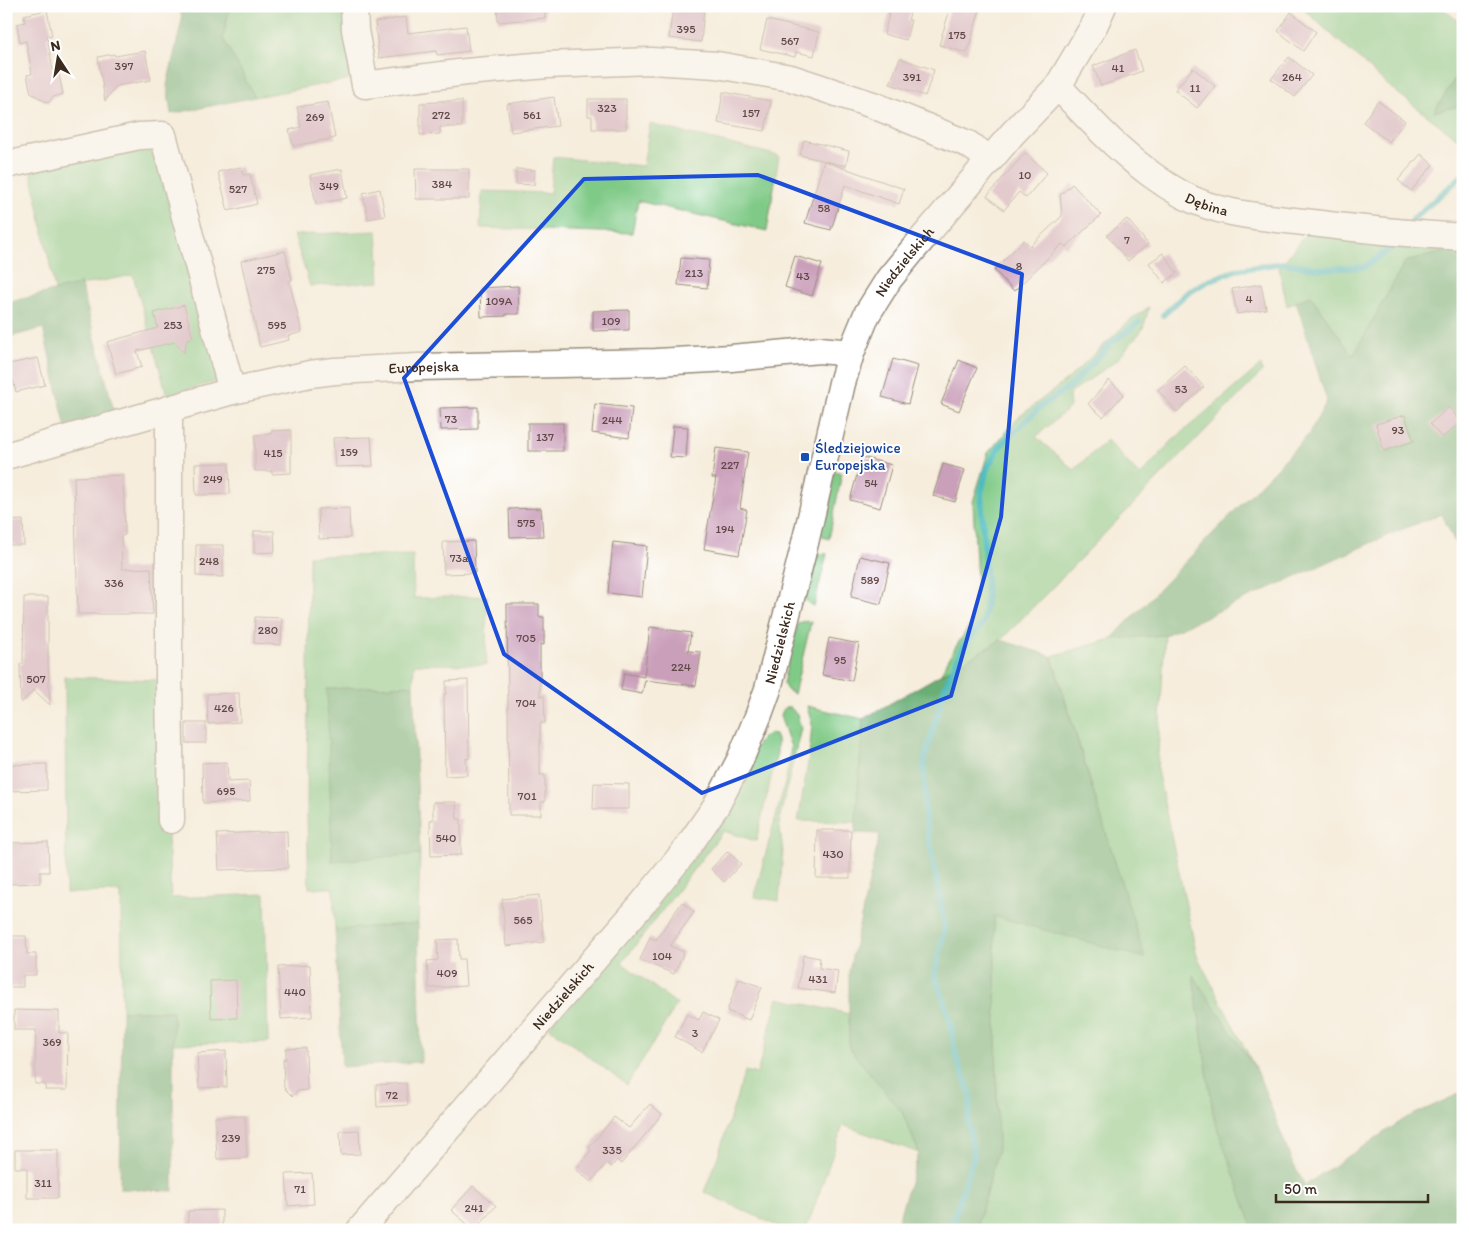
<svg xmlns="http://www.w3.org/2000/svg" width="1469" height="1236" font-family="Itim,sans-serif">
<rect width="100%" height="100%" fill="#fff"/>
<filter id="ink" filterUnits="userSpaceOnUse"><feTurbulence type="fractalNoise" baseFrequency=".02" numOctaves="2"/><feDisplacementMap in="SourceGraphic" scale="10" xChannelSelector="R" yChannelSelector="G"/><feConvolveMatrix kernelMatrix="1 2 1 2 8 2 1 2 1" color-interpolation-filters="sRGB"/></filter>
<filter id="wash" filterUnits="userSpaceOnUse"><feTurbulence type="fractalNoise" baseFrequency=".0096" numOctaves="4" result="noise"/><feDisplacementMap in="SourceGraphic" scale="20" xChannelSelector="R" yChannelSelector="G"/><feGaussianBlur stdDeviation="1.12" result="paint"/><feColorMatrix in="noise" values="0 0 0 0 0 0 0 0 0 0 0 0 0 0 0 0 0 1.4 0 .05"/><feComposite in="paint" operator="in"/></filter>
<g filter="url(#wash)">
<rect width="100%" height="100%" fill="#f6eddc"/>
<!-- green -->
<g fill="#80ca87" stroke="#5e7a52">
<path d="M230 6H346L357 78 255 97 223 38Z"/>
<path d="M1300 6H1440L1463 25V66L1434 112 1463 105V143L1390 87Z"/>
<path d="M650 124 779 156 767 231 638 201 632 233 480 228 482 191 550 193 553 157 643 166Z"/>
<path d="M150 145 157 152 222 380 167 395 133 275 55 290 30 166Z"/>
<path d="M377 231 380 282 310 286 294 235Z"/>
<path d="M1308 231 1455 249 1405 262 1353 356 1311 296 1287 306 1279 268Z"/>
<path d="M1149 307 1143 329 1116 361 1069 394 1070 407 1036 437 1074 470 1107 440 1140 476 1173 440 1261 365 1262 372 1001 640 940 675 955 648 973 621 977 583 973 502 988 453 1020 416 1068 379 1129 321Z"/>
<path d="M834 471 842 473 829 539 823 537 820 531Z"/>
<path d="M819 553 827 554 814 606 808 603 803 598 814 556Z"/>
<path d="M413 555 414 598 487 596 486 665 414 664 413 685 328 689 332 861 420 854 418 923 335 930 333 888H309L307 816 309 556Z"/>
<path d="M805 621 811 622 794 694 787 690 783 683 798 623Z"/>
<path d="M1165 635 1157 770 1197 956 1258 1073 1193 976 1214 1119 1254 1230H976L998 1149 994 915 1144 957 1052 656 1111 639Z"/>
<path d="M65 677 160 680 171 898 265 894 268 1042 173 1044V1011H122L121 892 66 893Z"/>
<path d="M807 706 863 719 856 822 798 821 809 757 812 725Z"/>
<path d="M785 707H790L797 715 801 728 779 821 783 852 779 901 754 897 786 779 791 747 780 716Z"/>
<path d="M769 734 775 735 777 740V753L756 841 723 831 622 963 677 1004 627 1085 549 1027 763 737Z"/>
<path d="M778 998 849 1014V1048L902 1112 919 1153 843 1125 806 1230H786L704 1192 718 1156 745 1071 757 1074Z"/>
</g>
<!-- forest -->
<g fill="#68ae74" stroke="#526c49">
<path d="M180 6H230L223 38 255 97 171 114 167 85 182 20Z"/>
<path d="M1463 66V105L1434 112Z"/>
<path d="M1463 247V561L1442 514 1393 533 1165 635 1111 639 1308 435 1327 401 1296 301 1311 296 1353 356 1405 262Z"/>
<path d="M81 284 115 415 66 428 43 328 6 338V303Z"/>
<path d="M1001 640 1051 656 1145 958 994 916 998 1149 976 1230H895L919 1153 902 1112 849 1048V970L880 834 855 833 863 719Z"/>
<path d="M413 685 420 854 332 861 327 689Z"/>
<path d="M418 923 421 1062 342 1067 335 930Z"/>
<path d="M1193 975 1258 1073 1292 1162 1305 1185 1406 1118 1463 1092 1462 1230H1254L1214 1119Z"/>
<path d="M122 1011H173V1191L120 1189Z"/>
</g>
<g fill="none" stroke-linecap="round" stroke-linejoin="round">
<!-- stream -->
<g stroke="#49b9bf" stroke-width="6">
<path d="M1409 228 1414 218 1463 175"/>
<path d="M1163 315 1188 292 1208 281 1236 270 1283 263 1323 269 1364 267 1402 241"/>
<path d="M950 1230 974 1156 968 1122 971 1095 956 1057 950 1019 935 975 945 927 925 816 924 761 945 687 963 647 983 623 987 596 981 494 987 468 1000 446 1039 408 1072 385 1112 342 1139 322"/>
</g>
</g>
<g id="blocks">
<!-- building -->
<g fill="#ca9fba">
<path d="M497 6H545V18L498 22Z"/>
<path d="M673 6 704 9 701 42 669 38Z"/>
<path d="M891 6H912L908 20H911L906 40 884 34Z"/>
<path d="M951 6H981L967 53 939 45Z"/>
<path d="M47 10 52 36 47 37 53 70 58 69 63 94 53 97 48 103 31 93 27 75 32 74 26 41 20 43 17 24 25 22 24 15Z"/>
<path d="M1291 12 1316 32 1303 51 1278 31Z"/>
<path d="M406 17 408 33 466 26 469 51 437 55 436 51 379 58 375 22Z"/>
<path d="M767 20 819 32 814 56 796 52 795 57 760 49Z"/>
<path d="M1135 50 1142 71 1101 86 1093 66Z"/>
<path d="M145 51 151 80 116 86 105 101 98 57 114 54 115 56Z"/>
<path d="M1289 57 1312 75 1295 97 1271 79Z"/>
<path d="M900 58 934 70 925 96 890 84Z"/>
<path d="M1193 68 1215 86 1197 108 1175 90Z"/>
<path d="M723 92 771 101 765 131 718 123Z"/>
<path d="M554 97 558 126 511 132 507 104Z"/>
<path d="M588 99H626V129H592V116H588Z"/>
<path d="M438 101H462V127H440V134L420 135V103L438 102Z"/>
<path d="M1378 101 1405 121 1389 142 1363 122Z"/>
<path d="M328 102 335 138 293 146 289 130 301 127 297 107Z"/>
<path d="M804 140 849 151 846 166 800 155Z"/>
<path d="M1025 153 1047 173 1026 198 1019 192 1004 210 987 196Z"/>
<path d="M1421 154 1433 165 1411 191 1398 180Z"/>
<path d="M824 161 904 189 899 204 845 185 831 230 805 223Z"/>
<path d="M241 167 243 175 250 174 257 204 228 211 218 172Z"/>
<path d="M342 169 347 198 316 204 310 175Z"/>
<path d="M415 169H469V199H416Z"/>
<path d="M516 169 535 170 534 185 516 184Z"/>
<path d="M1072 184 1101 215 1066 247 1062 244 1014 291 994 270 1024 240 1030 246 1062 216 1060 195Z"/>
<path d="M380 189 385 216 368 219 363 193Z"/>
<path d="M1127 219 1148 244 1128 261 1107 235Z"/>
<path d="M285 251 292 280 289 281 302 332 288 336 289 340 260 347 241 261Z"/>
<path d="M1163 253 1177 273 1164 283 1149 263Z"/>
<path d="M795 256 822 264 812 296 785 287Z"/>
<path d="M681 258 709 260 707 288 678 285Z"/>
<path d="M1261 284 1266 309 1237 314 1232 289Z"/>
<path d="M518 286 519 314H506V316L481 317 480 288Z"/>
<path d="M184 305 193 338 187 339 184 353 175 342 137 351 142 367 116 374 107 342 158 328 154 313Z"/>
<path d="M629 310V330L593 331V311Z"/>
<path d="M38 358 45 385 16 392 9 364Z"/>
<path d="M893 359 918 366 908 404 882 397Z"/>
<path d="M959 360 977 368 959 411 941 404Z"/>
<path d="M1185 366 1204 387 1177 412 1158 390Z"/>
<path d="M1109 380 1124 394 1103 417 1088 404Z"/>
<path d="M595 404 632 408 629 438 592 433Z"/>
<path d="M478 407V429L441 430 440 408Z"/>
<path d="M1449 407 1461 422 1442 438 1430 424Z"/>
<path d="M1405 415 1414 441 1384 451 1376 424Z"/>
<rect x="528" y="423" width="35" height="28"/>
<path d="M673 426 688 427 686 458 670 457Z"/>
<path d="M291 430V473L272 474V471H255V435L271 434V431Z"/>
<path d="M371 437 373 466 335 467 333 438Z"/>
<path d="M716 448 748 452 740 508 747 510 739 555 704 549 716 478H712Z"/>
<path d="M862 457 892 465 880 508 850 500Z"/>
<path d="M229 463 230 494 196 495 195 464Z"/>
<path d="M943 464 965 470 955 502 933 496Z"/>
<path d="M123 475 125 535 121 536 122 569 151 568 153 614H78L74 477Z"/>
<path d="M349 508 350 538 319 539 318 509Z"/>
<path d="M541 508 543 536 510 537 509 509Z"/>
<path d="M23 520 24 545H6V521Z"/>
<path d="M254 531H274L275 552 254 553Z"/>
<path d="M474 541 475 573 444 574 443 542Z"/>
<path d="M613 542 647 546 642 597 608 593Z"/>
<path d="M196 545H223V577L196 576Z"/>
<path d="M860 556 890 563 881 604 851 597Z"/>
<path d="M24 597H48V663L50 705 34 690 21 703 20 664H23Z"/>
<path d="M507 604H539V617H544V645L540 644V696H544L545 723H540V775H545V802H541V815H509Z"/>
<path d="M255 617 282 618 281 645 254 643Z"/>
<path d="M650 627 691 633 688 651 701 652 696 686 645 680 642 694 621 690 624 673 644 677Z"/>
<path d="M829 638 859 644 852 681 822 675Z"/>
<path d="M468 680 469 759 466 758 467 775 445 776 444 694H446V681Z"/>
<path d="M239 693 240 722 208 724 207 694Z"/>
<rect x="186" y="723" width="20" height="20"/>
<path d="M227 762 228 782 249 781 250 801 203 803 202 763Z"/>
<path d="M47 764V790L6 791V765Z"/>
<path d="M594 783 629 784V809H593Z"/>
<path d="M433 802H456L457 819H461V855L431 856 430 820H433Z"/>
<path d="M817 830H851L850 878H816Z"/>
<path d="M287 831 288 868 219 870 217 834Z"/>
<path d="M48 842 49 872H40V883L9 884V843Z"/>
<path d="M728 851 741 864 724 882 711 869Z"/>
<path d="M539 895 544 942 506 946 502 899Z"/>
<path d="M682 902 694 912 670 946 684 952 674 974 640 960 650 937 656 940Z"/>
<path d="M6 936H26L27 954H36V975H23V987H6Z"/>
<path d="M458 939 459 959H464L466 986 429 988 427 961 438 960 437 940Z"/>
<path d="M803 955 820 958 819 968 838 971 835 993 798 988Z"/>
<path d="M310 965 312 1017 281 1019 278 967Z"/>
<path d="M739 979 762 987 749 1020 727 1011Z"/>
<path d="M236 980 237 1018 211 1019 210 981Z"/>
<path d="M14 1010 59 1011V1033H68L67 1090H45L46 1084H35L36 1030H14Z"/>
<path d="M703 1012 719 1020 702 1052 675 1037 687 1014 699 1020Z"/>
<path d="M306 1048 307 1090 297 1091 292 1096 284 1088 283 1059H286V1049Z"/>
<path d="M226 1051 227 1087 199 1088 197 1053Z"/>
<path d="M406 1083 408 1105 377 1107 376 1085Z"/>
<path d="M650 1104 662 1114 621 1164 617 1160 611 1167 607 1163 591 1182 576 1169 591 1150 589 1148 614 1117 629 1128Z"/>
<path d="M245 1116 247 1158 217 1159 215 1117Z"/>
<path d="M359 1130 360 1154 341 1155 340 1131Z"/>
<path d="M15 1150H58V1198H27V1168H15Z"/>
<path d="M312 1173 314 1204 288 1206 286 1174Z"/>
<path d="M473 1186 496 1206 474 1230 451 1210Z"/>
<path d="M222 1210V1228L188 1229V1211Z"/>
</g>
</g>
</g>
<g filter="url(#ink)">
<use href="#blocks" fill-opacity="0" stroke="#988c7d" stroke-width="1"/>
<g fill="none" stroke-linecap="round" stroke-linejoin="round">
<!-- minor casing -->
<g stroke="#988c7d" stroke-width="29">
<g id="minor">
<path d="M354 6 355 30 365 85 466 72 547 65 651 61 717 65 791 78 873 105 968 144 990 159"/>
<path id="s1" d="M1058 86C1095 126 1134 168 1183 195 1220 215 1264 217 1304 222 1357 229 1410 234 1463 237"/>
<path d="M6 165 139 136 163 135 232 391"/>
<path d="M169 409V679L171 820"/>
<path id="s2" d="M6 456 232 391 310 374 335 371 418 367 656 362 731 358 820 350 851 353"/>
<path id="s3" d="M360 1230 644 902 685 851 716 806 740 760 759 714 768 689 805 543 842 383 851 353 867 314 889 279 912 251 1013 133 1058 86 1095 24 1103 6"/>
</g>
</g>
<!-- minor -->
<use href="#minor" stroke="#fff" stroke-width="26"/>
</g>
</g>
<!-- marked area -->
<path d="M0 0H1469V1236H0ZM758 175 1022 274 1001 517 951 696 702 793 504 654 404 378 584 179Z" fill="#f6eddc" fill-opacity=".55" fill-rule="evenodd"/>
<path fill="none" stroke="#1d4ed8" stroke-width="4" stroke-linejoin="round" d="M758 175 1022 274 1001 517 951 696 702 793 504 654 404 378 584 179Z"/>
<!-- markers -->
<rect fill="#1a4fb4" stroke="#fff" stroke-width="2" x="800" y="452" width="10" height="10" rx="2.5"/>
<g text-anchor="middle" dominant-baseline="central" stroke-width="4" stroke-linejoin="round" paint-order="stroke">
<!-- number labels -->
<g font-size="12" fill="#5f4745">
<text x="686" y="29">395</text>
<text x="957" y="35">175</text>
<text x="790" y="41">567</text>
<text x="124" y="66">397</text>
<text x="1118" y="68">41</text>
<text x="912" y="77">391</text>
<text x="1292" y="77">264</text>
<text x="1195" y="88">11</text>
<text x="607" y="108">323</text>
<text x="751" y="113">157</text>
<text x="441" y="115">272</text>
<text x="532" y="115">561</text>
<text x="315" y="117">269</text>
<text x="1025" y="175">10</text>
<text x="442" y="184">384</text>
<text x="329" y="186">349</text>
<text x="238" y="189">527</text>
<text x="824" y="208">58</text>
<text x="1127" y="240">7</text>
<text x="1019" y="266">8</text>
<text x="266" y="270">275</text>
<text x="694" y="273">213</text>
<text x="803" y="276">43</text>
<text x="1249" y="299">4</text>
<text x="499" y="301">109A</text>
<text x="611" y="321">109</text>
<text x="173" y="325">253</text>
<text x="277" y="325">595</text>
<text x="1181" y="389">53</text>
<text x="451" y="419">73</text>
<text x="612" y="420">244</text>
<text x="1398" y="430">93</text>
<text x="545" y="437">137</text>
<text x="349" y="452">159</text>
<text x="273" y="453">415</text>
<text x="730" y="465">227</text>
<text x="213" y="479">249</text>
<text x="871" y="483">54</text>
<text x="526" y="523">575</text>
<text x="725" y="529">194</text>
<text x="459" y="558">73a</text>
<text x="209" y="561">248</text>
<text x="870" y="580">589</text>
<text x="114" y="583">336</text>
<text x="268" y="630">280</text>
<text x="526" y="638">705</text>
<text x="840" y="660">95</text>
<text x="681" y="667">224</text>
<text x="36" y="679">507</text>
<text x="526" y="703">704</text>
<text x="224" y="708">426</text>
<text x="226" y="791">695</text>
<text x="527" y="796">701</text>
<text x="446" y="838">540</text>
<text x="833" y="854">430</text>
<text x="523" y="920">565</text>
<text x="662" y="956">104</text>
<text x="447" y="973">409</text>
<text x="818" y="979">431</text>
<text x="295" y="992">440</text>
<text x="695" y="1033">3</text>
<text x="52" y="1042">369</text>
<text x="392" y="1095">72</text>
<text x="231" y="1138">239</text>
<text x="612" y="1150">335</text>
<text x="43" y="1183">311</text>
<text x="300" y="1189">71</text>
<text x="474" y="1208">241</text>
</g>
<!-- street labels -->
<g font-size="15" fill="#3b2a1e" stroke="#fff">
<text stroke="none"><textPath href="#s1" startOffset="192">Dębina</textPath></text>
<text stroke="none"><textPath href="#s3" startOffset="1135">Niedzielskich</textPath></text>
<text stroke="none"><textPath href="#s2" startOffset="429">Europejska</textPath></text>
<text stroke="none"><textPath href="#s3" startOffset="730">Niedzielskich</textPath></text>
<text stroke="none"><textPath href="#s3" startOffset="310">Niedzielskich</textPath></text>
</g>
<!-- transit labels -->
<g font-size="15" fill="#164399" stroke="#fff" text-anchor="start">
<text x="815" y="448">Śledziejowice<tspan x="815" dy="17">Europejska</tspan></text>
</g>
</g>
<!-- margin -->
<rect width="1469" height="1236" fill="none" stroke="#fff" stroke-width="25"/>
<!-- north arrow -->
<g transform="translate(58 58) rotate(348)" stroke="#ffffff" stroke-width="4" paint-order="stroke">
<path d="M0-4L9 19L0 12L-9 19Z" fill="#3b2a1e"/>
<text y="-8" font-size="14" font-weight="bold" text-anchor="middle" fill="#3b2a1e">N</text>
</g>
<!-- scale -->
<path d="M1276 1194v8h152v-8" fill="none" stroke="#3b2a1e" stroke-width="2.5"/>
<text x="1284" y="1194" font-size="15" fill="#3b2a1e" stroke="#ffffff" stroke-width="4" paint-order="stroke">50 m</text>
</svg>
